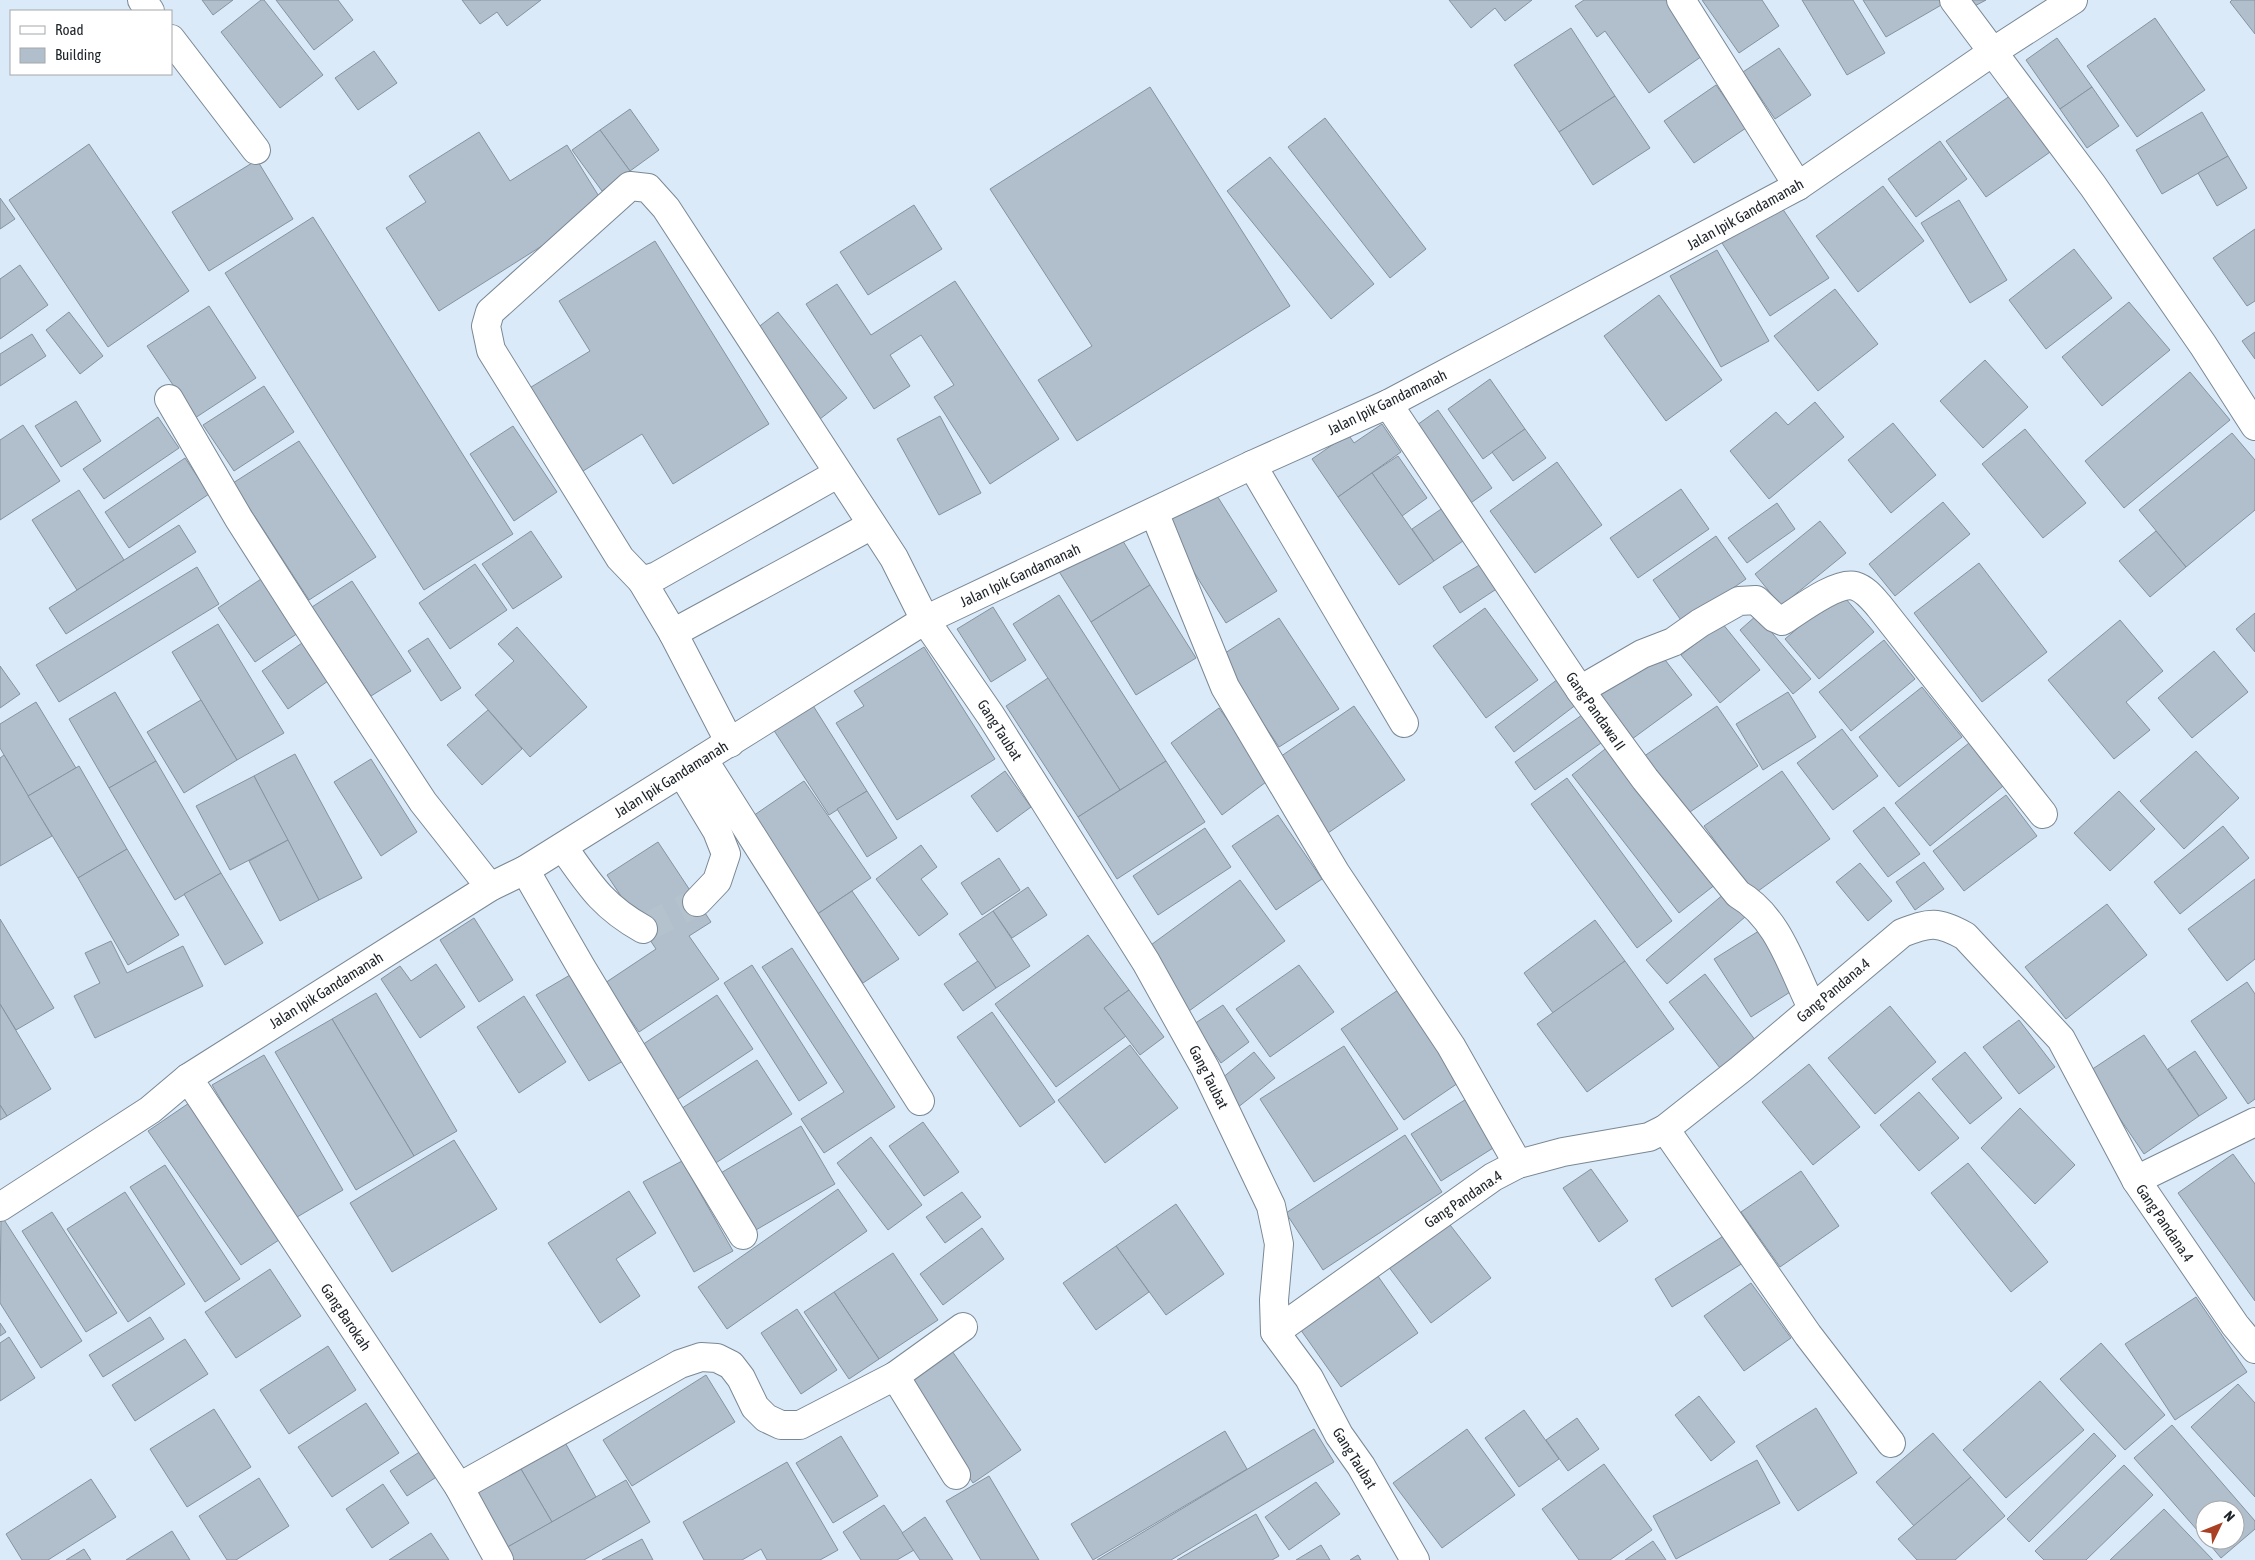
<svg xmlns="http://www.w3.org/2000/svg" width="2255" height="1560" font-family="'Asap Condensed',sans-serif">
<rect width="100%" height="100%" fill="#daeaf8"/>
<!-- building -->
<g fill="#b1bfcd" stroke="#85939f">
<path d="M202 0H233L213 15Z"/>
<path d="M261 0H264L323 75 280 108 221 32Z"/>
<path d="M276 0H338L353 20 314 50Z"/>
<path d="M462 0H541L507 26 497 12 480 24Z"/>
<path d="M1449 0H1532L1505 21 1495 8 1471 28Z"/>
<path d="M1584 0H1667L1705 54 1649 93 1605 31 1597 37 1575 6Z"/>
<path d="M1702 0H1762L1779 26 1739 53Z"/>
<path d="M1802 0H1853L1885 53 1847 75Z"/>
<path d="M1863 0H1941L1943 4 1886 37Z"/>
<path d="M1962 0H1986L1967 10Z"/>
<path d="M2232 0H2255V34L2230 2Z"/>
<path d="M2155 18 2205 90 2137 137 2087 66Z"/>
<path d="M1571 28 1615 96 1559 132 1514 65Z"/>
<path d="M2057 38 2092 87 2060 109 2026 60Z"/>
<path d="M1779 48 1811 95 1775 119 1743 72Z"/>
<path d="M374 51 397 83 358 110 335 78Z"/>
<path d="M1716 85 1746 128 1694 163 1664 121Z"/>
<path d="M1150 87 1290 306 1077 441 1038 380 1092 346 990 189Z"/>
<path d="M2092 87 2119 126 2087 148 2060 109Z"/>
<path d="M2014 93 2053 150 1986 197 1946 141Z"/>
<path d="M1615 96 1650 148 1593 185 1559 132Z"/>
<path d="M630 109 659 150 630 171 600 130Z"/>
<path d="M2202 112 2228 156 2162 194 2136 150Z"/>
<path d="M1325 118 1426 249 1390 278 1288 147Z"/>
<path d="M600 130 630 171 602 191 572 150Z"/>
<path d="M479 132 510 181 567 145 605 206 439 311 386 228 426 202 409 176Z"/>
<path d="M1940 141 1967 179 1916 217 1888 179Z"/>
<path d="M89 144 189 291 108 347 9 200Z"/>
<path d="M2228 156 2247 188 2217 206 2198 173Z"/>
<path d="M1270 157 1374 284 1331 319 1227 191Z"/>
<path d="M257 160 293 219 209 271 172 212Z"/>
<path d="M1883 186 1924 241 1858 292 1816 236Z"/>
<path d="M0 198 15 219 0 229Z"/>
<path d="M1959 200 2007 280 1970 303 1921 223Z"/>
<path d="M914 205 942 249 868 295 840 252Z"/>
<path d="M1780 205 1829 278 1770 316 1722 243Z"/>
<path d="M313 217 513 534 424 590 225 273Z"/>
<path d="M2255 229V301L2247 306 2213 258Z"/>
<path d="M655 241 769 424 673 484 642 434 580 473 528 389 590 351 559 301Z"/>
<path d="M2074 249 2112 298 2046 349 2009 300Z"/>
<path d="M1717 250 1769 341 1721 367 1670 276Z"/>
<path d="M20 265 48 305 0 339V279Z"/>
<path d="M955 281 1059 439 990 484 934 397 954 385 921 335 890 355 910 386 874 409 806 304 837 284 871 335Z"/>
<path d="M1835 289 1878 344 1818 391 1774 336Z"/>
<path d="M1659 295 1722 380 1666 421 1604 336Z"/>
<path d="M2129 302 2170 350 2102 406 2062 357Z"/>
<path d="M209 306 256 378 195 418 147 346Z"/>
<path d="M69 312 103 356 80 374 46 330Z"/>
<path d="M778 312 847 398 820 419 752 332Z"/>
<path d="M2255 332V359L2242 341Z"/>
<path d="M32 334 46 356 0 386V354Z"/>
<path d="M1985 360 2028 407 1983 448 1940 401Z"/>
<path d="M2190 372 2230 420 2124 508 2085 461Z"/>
<path d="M1490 379 1525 429 1483 459 1448 409Z"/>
<path d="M264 386 294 432 234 471 203 425Z"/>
<path d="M76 401 101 441 61 467 35 426Z"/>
<path d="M1815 402 1844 437 1769 499 1730 451 1776 412 1788 425Z"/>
<path d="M1438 410 1492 488 1465 507 1410 430Z"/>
<path d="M940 416 981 493 939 515 897 439Z"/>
<path d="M158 417 179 448 104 499 83 469Z"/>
<path d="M1893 423 1936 475 1891 513 1848 460Z"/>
<path d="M1382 424 1401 452 1338 497 1312 459 1348 434 1354 443Z"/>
<path d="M23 425 60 481 0 520V440Z"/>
<path d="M513 426 557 492 514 521 470 454Z"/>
<path d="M1525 429 1546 458 1513 481 1492 452Z"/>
<path d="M2025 429 2086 503 2043 538 1982 464Z"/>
<path d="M2232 433 2255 460V510L2186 567 2139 510Z"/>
<path d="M299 441 376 557 309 600 233 483Z"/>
<path d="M1398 456 1427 498 1402 516 1372 473Z"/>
<path d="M185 458 209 494 129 548 105 512Z"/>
<path d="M1557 462 1602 525 1535 573 1490 511Z"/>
<path d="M1372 473 1434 561 1399 585 1338 497Z"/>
<path d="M1681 489 1709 529 1638 578 1610 538Z"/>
<path d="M79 490 124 560 77 590 32 520Z"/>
<path d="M1214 491 1277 591 1226 623 1163 523Z"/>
<path d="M1943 502 1970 534 1895 596 1869 564Z"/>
<path d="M1450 503 1473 534 1434 561 1412 529Z"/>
<path d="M1777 503 1795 529 1747 563 1728 538Z"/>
<path d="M1820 521 1846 553 1781 606 1755 574Z"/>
<path d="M179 525 196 552 66 634 49 608Z"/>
<path d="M531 531 562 577 513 609 482 564Z"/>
<path d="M2156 531 2186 567 2150 597 2119 561Z"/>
<path d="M1118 533 1150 585 1091 622 1058 570Z"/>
<path d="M1716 536 1746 579 1683 623 1653 580Z"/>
<path d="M1486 561 1501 586 1460 613 1443 587Z"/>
<path d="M1979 563 2047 652 1982 702 1914 613Z"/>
<path d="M475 564 507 610 450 649 419 603Z"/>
<path d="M197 567 219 604 59 702 36 665Z"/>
<path d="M261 579 298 633 255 662 218 608Z"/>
<path d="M352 581 411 671 371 696 312 607Z"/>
<path d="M1150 585 1196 658 1136 695 1091 622Z"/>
<path d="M1840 592 1874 632 1819 679 1785 639Z"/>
<path d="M1059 595 1166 761 1120 790 1013 624Z"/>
<path d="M993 607 1026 660 991 682 957 629Z"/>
<path d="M1485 608 1538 680 1486 718 1433 646Z"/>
<path d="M2255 613V652L2236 629Z"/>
<path d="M1757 615 1811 679 1793 694 1740 630Z"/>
<path d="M1279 618 1339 709 1279 747 1219 657Z"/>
<path d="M2120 620 2163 671 2126 702 2150 730 2114 759 2048 680Z"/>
<path d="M1722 623 1760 670 1720 703 1681 655Z"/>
<path d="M218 624 284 733 237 760 172 652Z"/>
<path d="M517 627 587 707 530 757 475 695 514 661 498 644Z"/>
<path d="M428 638 461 688 441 701 408 651Z"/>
<path d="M1884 640 1915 679 1851 731 1819 692Z"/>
<path d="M302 643 328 681 288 709 262 671Z"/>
<path d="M924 647 995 759 897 820 836 723 864 706 854 691Z"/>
<path d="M2214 651 2248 692 2192 738 2158 698Z"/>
<path d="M1659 652 1692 695 1628 742 1596 698Z"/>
<path d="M0 666 20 694 0 708Z"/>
<path d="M1048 678 1120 790 1078 817 1006 706Z"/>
<path d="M1558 679 1577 704 1514 752 1495 727Z"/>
<path d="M1922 687 1962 737 1899 787 1859 737Z"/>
<path d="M115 692 156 761 109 788 69 719Z"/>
<path d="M1788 692 1816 737 1763 770 1736 724Z"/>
<path d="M201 700 237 760 184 793 147 732Z"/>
<path d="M36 702 76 768 28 796 0 748V724Z"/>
<path d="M812 704 867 791 829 815 773 729Z"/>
<path d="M1354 706 1405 780 1328 833 1277 759Z"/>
<path d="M1717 706 1758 766 1681 818 1640 759Z"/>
<path d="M1219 708 1270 779 1222 815 1171 743Z"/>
<path d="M488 710 522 749 482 785 447 745Z"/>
<path d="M1582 715 1601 743 1535 790 1515 762Z"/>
<path d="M1842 729 1878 776 1833 810 1797 763Z"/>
<path d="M1969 743 2003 786 1930 846 1895 803Z"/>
<path d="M1609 746 1716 884 1679 913 1572 775Z"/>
<path d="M2196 751 2239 798 2184 849 2140 801Z"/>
<path d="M295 754 362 878 319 900 254 776Z"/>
<path d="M4 755 52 836 0 866V758Z"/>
<path d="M371 759 417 832 381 856 334 782Z"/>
<path d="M156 761 221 873 175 900 109 788Z"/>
<path d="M1166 761 1205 822 1117 879 1078 817Z"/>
<path d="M79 766 127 849 78 878 28 796Z"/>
<path d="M1005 771 1031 807 997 832 971 796Z"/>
<path d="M1782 771 1830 839 1754 894 1704 826Z"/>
<path d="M254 776 288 840 230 870 196 806Z"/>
<path d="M1567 778 1672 921 1637 948 1531 804Z"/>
<path d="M804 781 871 878 816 915 750 818Z"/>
<path d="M867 791 897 838 867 857 837 809Z"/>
<path d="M2119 791 2155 829 2110 871 2074 833Z"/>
<path d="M2006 795 2037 836 1964 891 1933 851Z"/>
<path d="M1884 807 1920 854 1888 877 1853 831Z"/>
<path d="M1278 815 1322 879 1276 910 1232 846Z"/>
<path d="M2223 826 2249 858 2180 914 2154 882Z"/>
<path d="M1205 828 1231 867 1158 915 1133 876Z"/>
<path d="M288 840 319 900 280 921 249 861Z"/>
<path d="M658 842 711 922 689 936 719 979 639 1032 605 983 656 949 607 875Z"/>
<path d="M921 845 937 867 921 879 948 914 919 936 876 879Z"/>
<path d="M127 849 179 935 128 965 78 878Z"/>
<path d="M999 858 1020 890 982 915 961 883Z"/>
<path d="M1924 862 1944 889 1915 910 1896 882Z"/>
<path d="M1860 863 1892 901 1868 921 1836 882Z"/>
<path d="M221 873 263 943 225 965 184 894Z"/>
<path d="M2255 879V959L2227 981 2188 929Z"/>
<path d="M1240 880 1285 941 1189 1011 1144 950Z"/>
<path d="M1028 887 1047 915 1012 938 993 911Z"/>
<path d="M852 891 899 959 863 983 816 915Z"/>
<path d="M1725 893 1745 917 1667 984 1646 960Z"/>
<path d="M2107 904 2147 955 2066 1019 2025 967Z"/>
<path d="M993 911 1030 966 996 988 959 934Z"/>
<path d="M474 918 513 980 479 1002 440 940Z"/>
<path d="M0 919 54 1008 16 1030 0 1004Z"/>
<path d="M1595 920 1625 961 1553 1013 1524 973Z"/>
<path d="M1762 929 1798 987 1751 1017 1714 959Z"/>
<path d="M1088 935 1129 990 1104 1008 1126 1036 1056 1087 995 1004Z"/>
<path d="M111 941 127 973 183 946 203 986 95 1038 74 996 100 983 85 953Z"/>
<path d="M792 948 895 1107 824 1153 801 1119 844 1092 762 967Z"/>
<path d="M978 961 996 988 963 1011 944 984Z"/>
<path d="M1625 961 1674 1029 1587 1092 1537 1024Z"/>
<path d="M436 964 465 1007 420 1038 381 979 400 966 411 981Z"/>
<path d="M752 965 827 1083 799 1101 724 983Z"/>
<path d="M1299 965 1334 1012 1270 1057 1236 1009Z"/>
<path d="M1705 974 1756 1041 1720 1068 1669 1002Z"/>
<path d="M570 975 623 1061 589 1081 536 995Z"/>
<path d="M2247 982 2255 994V1099L2248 1104 2191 1021Z"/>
<path d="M1129 990 1164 1037 1140 1055 1104 1008Z"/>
<path d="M1398 990 1461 1081 1404 1120 1341 1029Z"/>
<path d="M376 993 457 1131 414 1156 332 1019Z"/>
<path d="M717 995 753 1049 672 1103 636 1049Z"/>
<path d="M524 996 566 1062 519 1093 477 1027Z"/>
<path d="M0 1004 51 1089 7 1116 0 1105Z"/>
<path d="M1223 1005 1249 1042 1221 1063 1194 1024Z"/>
<path d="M1890 1006 1936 1062 1875 1114 1828 1058Z"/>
<path d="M992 1012 1055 1102 1020 1127 957 1037Z"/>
<path d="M332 1019 414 1156 356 1190 275 1052Z"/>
<path d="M2019 1020 2055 1067 2019 1094 1983 1047Z"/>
<path d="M2144 1035 2199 1116 2144 1154 2088 1072Z"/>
<path d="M1130 1045 1178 1108 1105 1163 1058 1100Z"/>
<path d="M1344 1046 1398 1129 1314 1182 1260 1099Z"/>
<path d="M2195 1051 2227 1098 2199 1116 2168 1069Z"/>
<path d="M1254 1052 1275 1078 1237 1108 1216 1083Z"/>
<path d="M1965 1052 2002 1098 1970 1124 1932 1079Z"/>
<path d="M264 1055 343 1190 292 1220 212 1085Z"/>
<path d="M757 1060 792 1114 711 1166 676 1112Z"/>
<path d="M1809 1064 1860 1127 1813 1165 1762 1102Z"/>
<path d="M1919 1092 1959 1138 1919 1171 1880 1125Z"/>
<path d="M1471 1096 1501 1143 1441 1181 1411 1134Z"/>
<path d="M192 1101 285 1236 241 1265 148 1131Z"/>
<path d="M0 1105 7 1116 0 1120Z"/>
<path d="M2020 1108 2075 1165 2035 1204 1981 1148Z"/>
<path d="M923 1122 959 1172 924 1196 889 1146Z"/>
<path d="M801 1126 835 1184 749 1234 714 1177Z"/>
<path d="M1405 1135 1442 1192 1323 1270 1286 1213Z"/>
<path d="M871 1137 922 1205 888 1230 837 1163Z"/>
<path d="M454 1140 497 1209 392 1272 350 1203Z"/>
<path d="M2233 1154 2255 1184V1301L2178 1193Z"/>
<path d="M682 1161 733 1251 694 1272 643 1182Z"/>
<path d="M1968 1163 2048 1262 2011 1292 1931 1193Z"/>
<path d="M165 1165 240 1279 205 1302 130 1187Z"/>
<path d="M1591 1169 1628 1221 1599 1242 1563 1188Z"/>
<path d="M1801 1171 1839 1226 1780 1267 1741 1212Z"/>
<path d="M838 1189 867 1231 727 1329 698 1287Z"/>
<path d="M629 1191 656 1233 616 1259 640 1296 600 1323 548 1243Z"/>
<path d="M125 1192 185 1284 128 1322 67 1229Z"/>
<path d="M962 1192 981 1217 945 1243 926 1217Z"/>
<path d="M1176 1204 1224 1274 1166 1315 1116 1246Z"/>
<path d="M52 1212 117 1313 86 1332 22 1231Z"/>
<path d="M1 1215 82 1341 41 1368 0 1303Z"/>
<path d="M1447 1221 1491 1278 1431 1323 1388 1266Z"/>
<path d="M982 1228 1004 1259 943 1305 920 1274Z"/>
<path d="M1725 1235 1743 1263 1672 1307 1655 1279Z"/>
<path d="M1116 1246 1149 1292 1096 1330 1063 1283Z"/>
<path d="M893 1253 938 1320 879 1359 834 1292Z"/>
<path d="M270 1269 301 1316 236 1358 205 1312Z"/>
<path d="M1375 1272 1418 1333 1341 1387 1298 1326Z"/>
<path d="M1751 1283 1791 1338 1744 1371 1704 1316Z"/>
<path d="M834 1292 879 1359 849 1379 804 1312Z"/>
<path d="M2196 1297 2247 1372 2175 1420 2125 1344Z"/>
<path d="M797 1309 837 1370 801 1394 761 1333Z"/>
<path d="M150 1317 164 1339 103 1377 89 1355Z"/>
<path d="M0 1323 6 1332 0 1336Z"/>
<path d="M9 1337 35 1378 0 1401V1343Z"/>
<path d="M185 1339 208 1374 135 1421 112 1385Z"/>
<path d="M2101 1343 2165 1415 2125 1450 2060 1379Z"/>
<path d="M328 1346 356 1390 289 1434 260 1390Z"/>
<path d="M952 1351 1021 1450 973 1483 904 1384Z"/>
<path d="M706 1375 735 1422 632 1486 603 1440Z"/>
<path d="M2040 1381 2084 1430 2006 1498 1963 1450Z"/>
<path d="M2238 1384 2255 1403V1497L2191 1427Z"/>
<path d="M1699 1396 1735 1442 1711 1461 1675 1415Z"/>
<path d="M366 1403 399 1453 332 1497 298 1447Z"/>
<path d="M1816 1408 1857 1473 1798 1511 1756 1446Z"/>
<path d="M214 1409 251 1467 187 1507 150 1449Z"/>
<path d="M1524 1410 1559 1459 1519 1487 1485 1438Z"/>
<path d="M1577 1418 1599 1449 1568 1471 1546 1440Z"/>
<path d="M2172 1425 2255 1521V1529L2221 1558 2206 1540H2235V1510H2205V1539L2134 1458Z"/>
<path d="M1314 1429 1334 1462 1171 1560H1097Z"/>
<path d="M1467 1429 1515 1495 1442 1548 1393 1483Z"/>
<path d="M1225 1431 1247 1469 1093 1560 1071 1524Z"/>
<path d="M1933 1433 1971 1477 1914 1526 1876 1482Z"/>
<path d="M2094 1433 2116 1456 2029 1542 2007 1519Z"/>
<path d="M841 1436 878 1496 833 1523 796 1463Z"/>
<path d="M563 1439 596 1497 552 1522 518 1464Z"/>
<path d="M421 1451 438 1476 407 1496 390 1471Z"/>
<path d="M1757 1460 1780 1503 1676 1559 1653 1516Z"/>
<path d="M787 1462 838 1550 820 1560H767L761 1549 742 1560H704L683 1522Z"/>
<path d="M518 1464 552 1522 504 1549 471 1490Z"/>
<path d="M1604 1464 1652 1530 1610 1560H1579L1542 1509Z"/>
<path d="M2124 1465 2153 1495 2086 1560H2044L2035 1551Z"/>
<path d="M989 1476 1039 1560H981L946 1501Z"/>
<path d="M1971 1477 2005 1516 1955 1560H1917L1898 1539Z"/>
<path d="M259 1478 289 1526 236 1560H227L199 1516Z"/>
<path d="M91 1479 116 1517 48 1560H22L6 1534Z"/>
<path d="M626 1480 650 1522 584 1560H510L504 1549Z"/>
<path d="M1316 1482 1340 1514 1289 1550 1265 1517Z"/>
<path d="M383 1484 409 1523 372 1548 346 1509Z"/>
<path d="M884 1505 914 1550 897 1560H861L843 1532Z"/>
<path d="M2164 1509 2213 1560H2110Z"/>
<path d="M1256 1514 1279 1556 1272 1560H1177Z"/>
<path d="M925 1517 953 1560H920L902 1533Z"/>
<path d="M172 1531 190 1560H126Z"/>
<path d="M431 1533 449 1560H389Z"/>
<path d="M642 1539 653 1560H602Z"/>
<path d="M1653 1541 1666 1560H1625Z"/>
<path d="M1321 1545 1330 1560H1296Z"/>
<path d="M84 1549 91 1560H66Z"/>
<path d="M1358 1555 1361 1560H1350Z"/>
</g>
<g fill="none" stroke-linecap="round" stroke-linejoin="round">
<!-- minor-tunnel -->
<path stroke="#b4c2ce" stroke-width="28" stroke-dasharray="28 14" stroke-linecap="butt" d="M643 929 697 902"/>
<!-- minor casing -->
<g stroke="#7a8895" stroke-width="30">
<g id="minor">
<path d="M142 0 150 11"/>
<path d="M1681 0 1798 186"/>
<path d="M1954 0 2093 186 2203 345 2255 426"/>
<path d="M171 39 256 150"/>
<path d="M169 399 239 519 303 619 423 802 490 887"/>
<path d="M1388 404 1580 690 1645 779 1738 894C1778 917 1792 967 1812 1008"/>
<path d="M1252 465 1404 723"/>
<path d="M837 474 657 576 642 581 620 558 491 350 486 326 490 312 630 186 648 188 666 208 894 558 925 620 991 716 1146 962 1205 1068 1271 1206 1279 1244 1274 1300 1275 1332 1309 1378 1339 1435 1361 1466 1415 1560"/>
<path d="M1154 512 1225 687 1335 872 1451 1046 1518 1164"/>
<path d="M642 581 673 633 730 743"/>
<path d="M673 633 872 525"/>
<path d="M1580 690 1642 654 1673 642 1700 623 1739 601 1756 600 1775 618 1782 621C1798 611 1837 581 1855 586 1865 589 1872 598 1879 606L2043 814"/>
<path d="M703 759 920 1101"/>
<path d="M682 773 717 831 726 854 717 881 697 902"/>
<path d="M563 847C589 884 602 906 643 929"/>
<path d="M525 870 581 967 743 1235"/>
<path d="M188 1078 459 1487 499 1560"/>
<path d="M1665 1129 1808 1335 1891 1443"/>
<path d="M2136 1180 2255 1122"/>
<path d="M0 1207 150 1110 188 1078 490 887 525 870 925 620 1252 465 1388 404 1798 186 1994 51 2073 0"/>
<path d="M1275 1332 1493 1177 1518 1164 1563 1152 1649 1137 1665 1129 1741 1069 1902 933C1930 922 1938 921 1965 936L2061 1039 2136 1180 2235 1325 2255 1349"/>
<path d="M895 1376 956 1475"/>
<path d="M459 1487 680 1364 701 1357 717 1358 731 1365 741 1378 755 1407 766 1418 781 1425H800L895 1376 963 1327"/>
</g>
</g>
<!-- minor -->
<use href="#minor" stroke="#fff" stroke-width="28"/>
</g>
<g text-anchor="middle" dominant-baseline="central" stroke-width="5" stroke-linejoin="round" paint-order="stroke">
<!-- street labels -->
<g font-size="15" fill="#1d2328" stroke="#fff">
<text transform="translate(1745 214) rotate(-29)">Jalan Ipik Gandamanah</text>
<text transform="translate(1387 402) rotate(-26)">Jalan Ipik Gandamanah</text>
<text transform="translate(1020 575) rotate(-25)">Jalan Ipik Gandamanah</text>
<text transform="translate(1596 711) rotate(55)">Gang Pandawa II</text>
<text transform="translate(1000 730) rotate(57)">Gang Taubat</text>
<text transform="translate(671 779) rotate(-32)">Jalan Ipik Gandamanah</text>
<text transform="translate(326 990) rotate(-32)">Jalan Ipik Gandamanah</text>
<text transform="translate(1833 990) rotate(-40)">Gang Pandana.4</text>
<text transform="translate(1209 1077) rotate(63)">Gang Taubat</text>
<text transform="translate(1463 1199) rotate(-34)">Gang Pandana.4</text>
<text transform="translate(2165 1223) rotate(56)">Gang Pandana.4</text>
<text transform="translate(346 1317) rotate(56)">Gang Barokah</text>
<text transform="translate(1355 1458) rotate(58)">Gang Taubat</text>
</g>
</g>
<!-- legend -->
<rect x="10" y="10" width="162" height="65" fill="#ffffff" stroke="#a5a7a9"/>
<rect x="20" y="26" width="25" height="8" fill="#ffffff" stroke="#a5a7a9"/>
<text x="55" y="35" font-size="15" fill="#1d2328">Road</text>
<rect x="20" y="48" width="25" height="15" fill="#b1bfcd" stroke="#a5a7a9"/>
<text x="55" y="60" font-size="15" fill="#1d2328">Building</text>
<!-- north arrow -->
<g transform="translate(2220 1525) rotate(47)"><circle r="24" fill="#ffffff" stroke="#a5a7a9"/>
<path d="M0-4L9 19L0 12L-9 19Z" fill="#a94024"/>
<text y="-8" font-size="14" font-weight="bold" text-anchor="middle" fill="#1d2328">N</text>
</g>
</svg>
